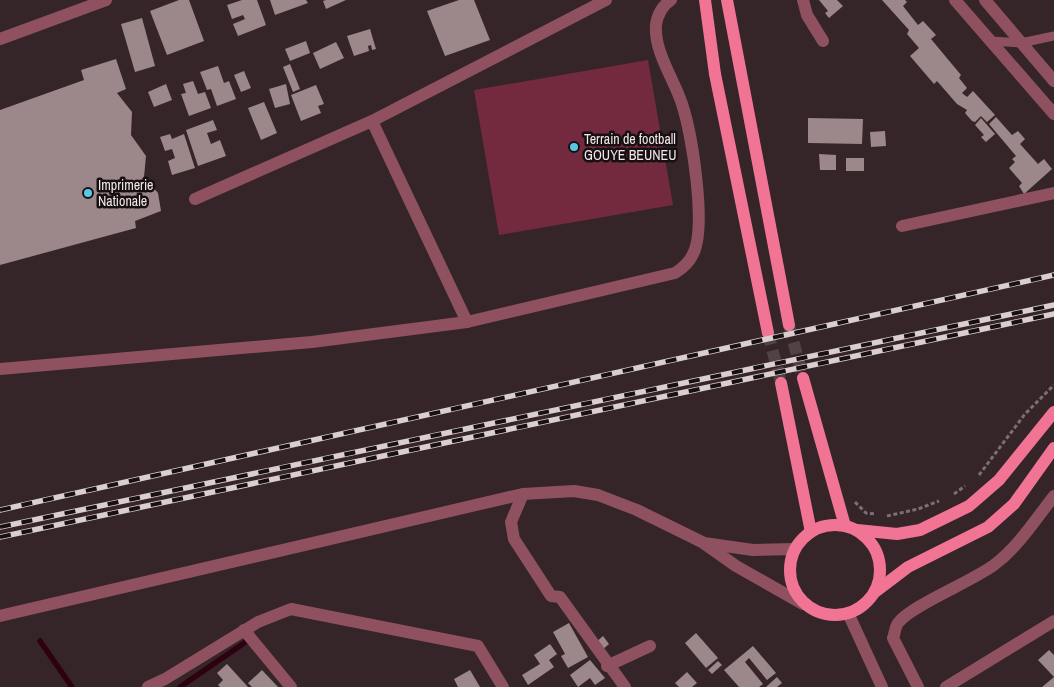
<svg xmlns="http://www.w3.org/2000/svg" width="1054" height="687" font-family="'Archivo Narrow',sans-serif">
<rect width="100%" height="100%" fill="#352528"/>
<!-- green -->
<path fill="#732a3f" d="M648 60 673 205 499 235 474 90Z"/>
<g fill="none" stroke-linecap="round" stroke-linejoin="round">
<!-- stream -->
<g stroke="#2e0110" stroke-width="5.5">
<path d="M40 641 72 687"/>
<path d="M180 687 247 641 252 642"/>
</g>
</g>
<!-- building -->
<g fill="#9c878b">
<path d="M179 0H189L204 41 167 55 150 11Z"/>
<path d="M242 0H257L266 25 238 36 233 24 245 19 243 15 232 19 227 5Z"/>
<path d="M270 0H306L308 3 275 15Z"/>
<path d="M326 0H346L326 9 323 1Z"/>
<path d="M459 0H474L490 40 445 56 427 11Z"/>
<path d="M819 0H837L843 6 829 18 825 13 828 11Z"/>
<path d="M882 0H905L907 2 903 6 918 25 923 21 936 35 931 39 961 75 959 78 967 88 962 93 967 97 973 91 995 115 987 122 981 116 975 122 972 121 965 113 967 110 957 104 937 81 934 84 910 56 919 48 907 34 909 30Z"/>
<path d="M142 18 155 66 135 72 121 24Z"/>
<path d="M370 29 376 49 372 50 371 45 368 46 369 51 354 56 347 36Z"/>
<path d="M306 41 310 53 290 61 285 49Z"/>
<path d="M336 42 344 58 320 69 313 53Z"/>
<path d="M116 59 126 89 117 93 132 112 131 135 146 156 144 177 158 193 161 211 135 221 136 228 0 265V110L84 80 81 70Z"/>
<path d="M290 64 300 89 293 92 283 67Z"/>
<path d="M218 66 224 83 229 81 236 99 217 106 211 89 207 90 200 72Z"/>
<path d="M244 71 251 88 241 92 234 75Z"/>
<path d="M193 81 198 94 205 92 211 108 189 116 181 94 186 93 183 84Z"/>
<path d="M166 84 172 100 154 107 148 92Z"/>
<path d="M286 84 290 104 275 108 269 89Z"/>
<path d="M316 85 324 104 318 106 321 113 301 121 291 95Z"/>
<path d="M264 102 277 133 261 140 248 108Z"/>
<path d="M996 117 1012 135 1018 131 1025 139 1020 144 1038 164 1044 159 1052 169 1024 194 1019 186 1022 183 1009 168 1015 162 1012 159 1016 156 989 124Z"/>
<path d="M808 118 863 119 862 144 808 143Z"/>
<path d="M981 118 995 134 986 142 981 137 984 135 975 125Z"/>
<path d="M213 120 217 130 207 133 211 144 220 140 226 156 198 166 186 130Z"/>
<path d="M885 131 886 146 871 147 870 132Z"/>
<path d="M170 134 172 139 184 134 195 168 172 175 168 161 175 158 172 149 165 151 160 137Z"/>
<path d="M819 154 836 155V170H820Z"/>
<rect x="846" y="158" width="18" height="13"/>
<path d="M569 623 588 657 568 668 561 656 565 654 553 632Z"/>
<path d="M696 633 718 658 706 668 685 643Z"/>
<path d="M603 636 609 644 601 651 594 644Z"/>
<path d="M550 644 557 654 549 660 554 667 528 685 522 675 540 664 534 655Z"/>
<path d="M753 646 776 673 767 680 749 658 745 662 763 684 759 687H739L724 670Z"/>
<path d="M1049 650 1054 655V687H1042L1054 677 1038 660Z"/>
<path d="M590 660 605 678 595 685 590 678 578 687 570 675Z"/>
<path d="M718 661 722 665 712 674 708 670Z"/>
<path d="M227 664 248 687H220L218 685 223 680 217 673Z"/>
<path d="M262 670 278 687H252L248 683Z"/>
<path d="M470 670 480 687H458L454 679Z"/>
<path d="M687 672 697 683 692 687H679L675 683Z"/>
<path d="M777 677 782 683 777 687H766Z"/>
</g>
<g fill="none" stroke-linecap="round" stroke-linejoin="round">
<!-- primary-tunnel -->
<g stroke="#514245" stroke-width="12" stroke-dasharray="12 6" stroke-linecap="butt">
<path d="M789 325 803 378"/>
<path d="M768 333 781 383"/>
</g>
<!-- path -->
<g stroke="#7d6f71" stroke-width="3" stroke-dasharray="4 2.5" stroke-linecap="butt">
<path d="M979 475 1025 414 1054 385"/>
<path d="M954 494 965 486"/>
<path d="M855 502 866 513 876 514"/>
<path d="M887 516 918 509 939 501"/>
</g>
<!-- lane -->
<path stroke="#8f5160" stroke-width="9" d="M991 41 1021 43 1054 36"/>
<!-- street -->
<g stroke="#8f5160" stroke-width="12">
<path d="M803 0 807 15 823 41"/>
<path d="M955 0 1054 114"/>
<path d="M985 0 1054 81"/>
<path d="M0 39 106 0"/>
<path d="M372 121 467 322"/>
<path d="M195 199 372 121 606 0"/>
<path d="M902 226 1054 193"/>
<path d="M0 369 312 342 467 322 675 273C683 268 689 263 693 254 707 227 692 134 682 104 674 79 654 52 656 25 657 15 663 5 671 0"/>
<path d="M523 494 511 522 514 539 551 596 560 597 625 687"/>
<path d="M704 543 753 550 795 549"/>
<path d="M848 613 882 687"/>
<path d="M0 616 523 494 574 491 598 495 637 510 702 542 736 566 803 604"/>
<path d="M244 630 291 687"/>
<path d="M607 666 650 646"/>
<path d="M148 687 165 679 258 622 291 609 478 646 503 687"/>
<path d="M918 687 893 638C895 633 895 627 898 623 912 605 971 582 994 565 1018 547 1035 520 1054 496"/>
<path d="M946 687 1054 621"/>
</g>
<!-- primary -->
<g stroke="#f27495" stroke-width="12">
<path d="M705 0 715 74 768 333"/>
<path d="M727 0 789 325"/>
<path d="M803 378 845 526"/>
<path d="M781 383 811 532"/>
<circle cx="835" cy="570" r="45"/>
<path d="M857 530 897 534 920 530 969 506 999 480 1054 412"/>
<path d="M875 592 908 567 988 527 1014 504 1054 448"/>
</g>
<!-- rail casing -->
<g stroke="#daced0" stroke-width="5.5">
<g id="rail">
<path d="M0 510 1054 275"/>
<path d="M0 527 1054 305"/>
<path d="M0 537 1054 314"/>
</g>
</g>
<!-- rail -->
<use href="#rail" stroke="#171012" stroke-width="4" stroke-dasharray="11" stroke-linecap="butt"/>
</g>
<!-- markers -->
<g fill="#58c9e3" stroke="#171012" stroke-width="2">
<circle cx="574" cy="147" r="5"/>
<circle cx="88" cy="193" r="5"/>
</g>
<g text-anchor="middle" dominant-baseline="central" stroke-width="5" stroke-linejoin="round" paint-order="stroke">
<!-- poi labels -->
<g font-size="14" fill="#f2e7e8" stroke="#171012" text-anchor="start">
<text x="584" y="139">Terrain de football<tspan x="584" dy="16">GOUYE BEUNEU</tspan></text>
<text x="98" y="185">Imprimerie<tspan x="98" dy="16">Nationale</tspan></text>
</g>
</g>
</svg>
